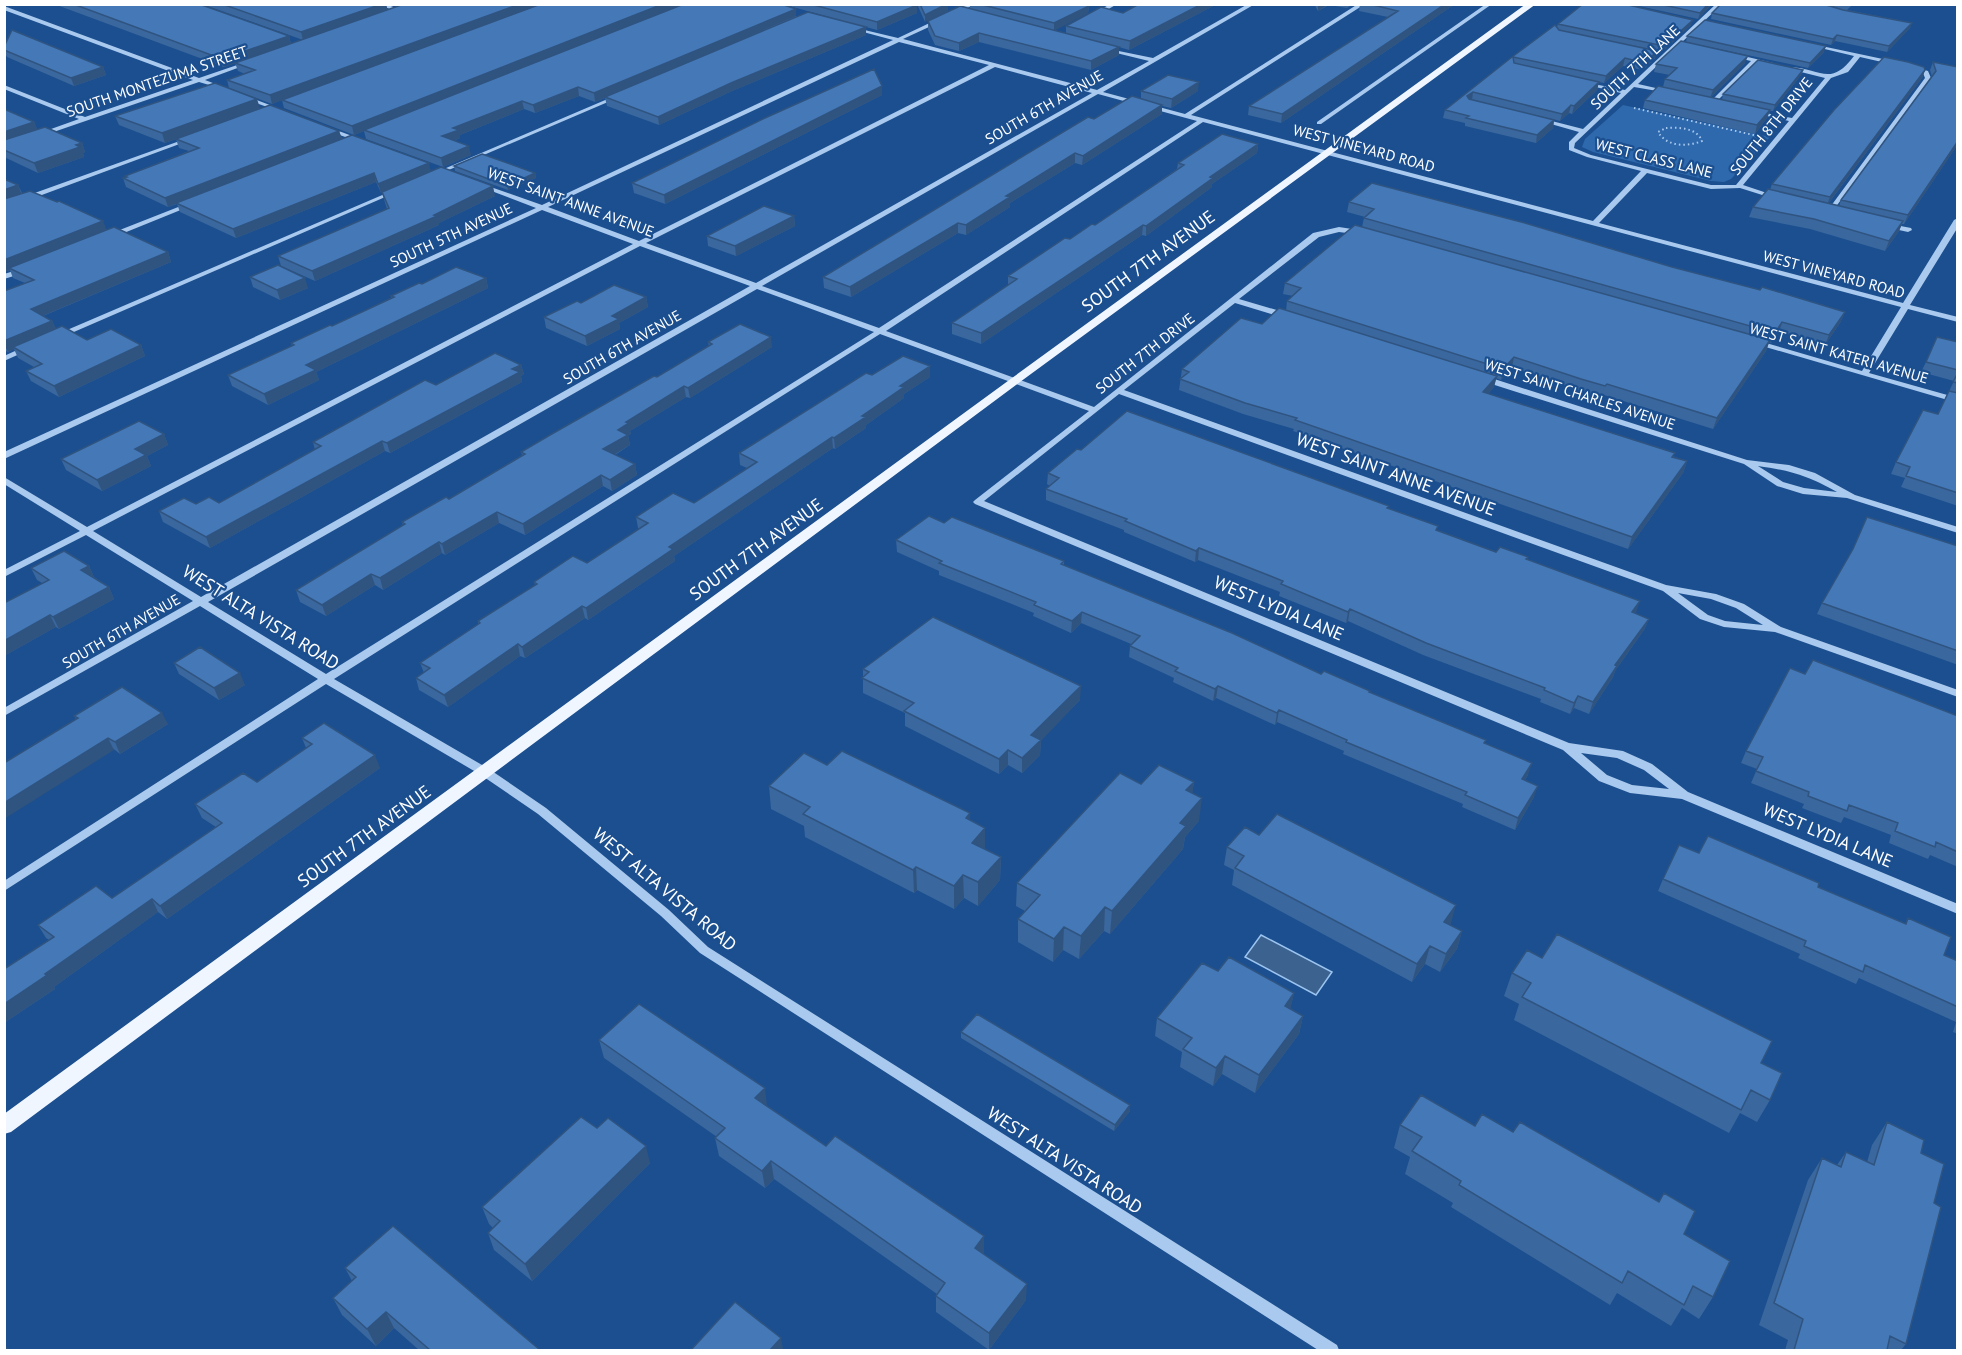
<svg xmlns="http://www.w3.org/2000/svg" width="1962" height="1355" font-family="'PT Sans',sans-serif">
<style>
.green{fill:#2e69ad}
.water{fill:#3c6290;stroke:#9cc4f0;stroke-width:1.5}
.lines{fill:none;stroke-linecap:round;stroke-linejoin:round}
.path{stroke:#a9c9ee;stroke-width:2;stroke-dasharray:1.5 3;stroke-linecap:butt}
.minor{fill:#a9c9ee;fill-rule:evenodd}
.major{fill:#f0f6ff;fill-rule:evenodd}
.wall{fill:#3a679d}
.shaded-wall{fill:#305480}
.building{fill:#4478b7;stroke:#305480;stroke-width:1.5}
.labels{text-anchor:middle;dominant-baseline:central;stroke-width:4.5;stroke-linejoin:round;paint-order:stroke}
.far-street-label{font-size:15px;fill:#fff;stroke:#1b4f8f}
.street-label{font-size:18px;fill:#fff;stroke:#1b4f8f}
</style>
<rect width="100%" height="100%" fill="#1b4f8f"/>
<path class="green" d="M 1623,105 L 1770,137 L 1731,179 L 1724,182 L 1711,181 L 1593,152 L 1582,147 L 1585,139 Z"/>
<path class="water" d="M 1261,935 L 1332,972 L 1316,995 L 1245,957 Z"/>
<g class="lines">
<path class="path" d="M 1634,108 L 1758,136
M 1666,128 C 1679,127 1697,128 1702,141 C 1687,147 1667,147 1658,132 Z"/>
<path class="minor" d="M 377,4 L 386,4 L 403,11 L 398,12 Z
M 968,4 L 975,4 L 956,14 L 951,13 Z
M 1110,4 L 1117,4 L 1097,16 L 1092,15 Z
M 1248,4 L 1255,4 L 1103,92 L 1185,114 L 1358,4 L 1365,4 L 1191,115 L 1593,221 L 1641,171 L 1587,157 L 1569,150 L 1569,142 L 1579,132 L 1537,120 L 1540,118 L 1583,129 L 1621,93 L 1583,84 L 1583,82 L 1625,90 L 1716,4 L 1722,4 L 1638,84 L 1669,91 L 1669,93 L 1634,87 L 1575,143 L 1574,148 L 1591,155 L 1711,185 L 1736,185 L 1789,121 L 1754,113 L 1754,111 L 1792,118 L 1825,78 L 1789,69 L 1789,67 C 1821,68 1830,88 1854,56 L 1812,46 L 1812,44 L 1897,62 L 1897,64 L 1895,65 L 1860,57 L 1848,72 L 1831,78 L 1743,185 L 1779,197 L 1779,199 L 1775,199 L 1740,188 L 1711,189 L 1647,173 L 1599,223 L 1903,303 L 1954,220 L 1958,218 L 1958,227 L 1910,305 L 1958,317 L 1958,322 L 1908,309 L 1869,373 L 1958,398 L 1958,403 L 1752,343 L 1753,341 L 1759,341 L 1862,371 L 1901,307 L 1203,122 L 886,331 L 1094,407 L 1313,233 L 1339,227 L 1365,231 L 1365,235 L 1362,235 L 1339,232 L 1319,237 L 1239,299 L 1290,314 L 1290,318 L 1284,318 L 1235,303 L 1124,390 L 1666,585 L 1716,594 L 1744,604 L 1781,627 L 1958,690 L 1958,697 L 1775,632 L 1724,627 L 1700,619 L 1663,591 L 1119,394 L 984,501 L 1569,743 L 1623,751 L 1652,764 L 1688,792 L 1958,904 L 1958,914 L 1682,799 L 1630,793 L 1599,781 L 1563,750 L 975,504 L 973,502 L 975,500 L 1089,411 L 880,334 L 334,679 L 489,769 L 546,808 L 669,910 L 708,947 L 1337,1345 L 1339,1350 L 1318,1350 L 700,953 L 661,916 L 538,814 L 481,775 L 326,684 L 4,891 L 4,881 L 318,679 L 200,606 L 4,716 L 4,708 L 193,601 L 86,535 L 4,577 L 4,570 L 80,531 L 4,484 L 4,477 L 87,527 L 633,244 L 542,210 L 4,459 L 4,452 L 536,208 L 481,187 L 481,185 L 485,185 L 542,205 L 893,40 L 852,29 L 852,27 L 898,38 L 938,19 L 942,19 L 942,21 L 903,39 L 1097,90 L 1149,61 L 1104,50 L 1104,48 L 1153,58 ZM 899,42 L 989,65 L 639,241 L 548,207 ZM 995,67 L 1092,93 L 756,283 L 646,243 ZM 1098,94 L 1197,121 L 879,328 L 762,286 ZM 640,246 L 750,286 L 201,597 L 93,531 ZM 757,289 L 874,332 L 326,674 L 208,602 ZM 1678,593 L 1711,599 L 1736,608 L 1763,625 L 1725,621 L 1708,615 ZM 1581,753 L 1617,758 L 1644,770 L 1669,789 L 1632,785 L 1607,775 Z
M 1486,4 L 1492,4 L 1321,124 L 1317,124 L 1317,122 Z
M 4,6 L 199,78 L 246,62 L 251,63 L 205,80 L 226,88 L 226,90 L 199,82 L 39,137 L 37,136 L 37,134 L 79,119 L 4,89 L 4,85 L 85,117 L 193,80 L 4,10 Z
M 1735,54 L 1773,63 L 1770,65 L 1756,62 L 1715,103 L 1711,103 L 1711,101 L 1751,61 L 1733,57 L 1732,56 Z
M 1911,66 L 1928,71 L 1931,78 L 1832,212 L 1828,212 L 1828,210 L 1925,78 L 1923,73 L 1911,68 Z
M 617,95 L 622,96 L 437,175 L 432,174 Z
M 245,97 L 249,97 L 283,110 L 278,111 L 245,99 Z
M 328,127 L 363,140 L 364,141 L 359,142 L 326,130 L 325,129 Z
M 188,138 L 193,139 L 4,209 L 4,204 Z
M 394,190 L 399,191 L 60,338 L 57,338 L 53,336 Z
M 191,202 L 193,203 L 193,205 L 114,237 L 107,235 Z
M 1885,223 L 1911,228 L 1912,230 L 1908,232 L 1885,227 Z
M 24,268 L 27,268 L 27,272 L 4,279 L 4,274 Z
M 26,346 L 32,346 L 33,348 L 4,361 L 4,356 Z
M 1479,376 L 1485,376 L 1747,460 L 1789,465 L 1815,473 L 1855,495 L 1958,527 L 1958,533 L 1847,498 L 1803,494 L 1777,486 L 1744,464 L 1479,380 ZM 1758,466 C 1792,471 1806,475 1837,492 L 1804,488 L 1783,482 Z"/>
<path class="major" d="M 1526,4 L 1536,4 L 1020,382 L 11,1132 L 4,1134 L 4,1114 L 1012,378 Z"/>
</g>
<path class="wall" d="M 54,4 L 199,4 L 289,36 L 291,44 L 303,40 L 202,4 L 386,4 L 387,10 L 399,6 L 389,4 L 781,4 L 796,9 L 796,16 L 858,25 L 782,4 L 914,4 L 917,5 L 917,13 L 877,30 L 866,27 L 866,35 L 732,91 L 659,125 L 607,106 L 605,98 L 595,102 L 579,96 L 535,113 L 524,109 L 460,135 L 460,138 L 454,141 L 471,155 L 443,167 L 366,139 L 364,131 L 354,135 L 284,108 L 282,100 L 272,104 L 229,88 L 227,80 L 245,74 L 238,71 L 235,63 L 250,58 L 224,67 Z
M 917,4 L 948,4 L 925,22 Z
M 970,4 L 1084,4 L 1089,6 L 1088,13 L 1054,30 L 1066,33 L 1066,26 L 1123,13 L 1139,4 L 1217,4 L 1129,50 L 1119,47 L 1119,55 L 1091,70 L 979,42 L 959,51 L 935,45 L 928,30 L 928,21 L 970,9 Z
M 1314,4 L 1353,4 L 1347,8 L 1329,5 L 1318,11 Z
M 1360,4 L 1455,4 L 1281,123 L 1248,115 L 1249,106 L 1388,17 L 1359,11 Z
M 1630,4 L 1712,4 L 1698,19 Z
M 1827,4 L 1853,4 L 1847,10 L 1912,23 L 1910,28 L 1887,52 L 1835,41 L 1831,45 L 1711,19 L 1712,13 L 1843,10 Z
M 1558,24 L 1691,25 L 1662,52 L 1581,35 L 1657,51 L 1655,58 L 1643,70 L 1623,66 L 1604,83 L 1588,80 L 1599,82 L 1597,90 L 1572,114 L 1569,113 L 1560,121 L 1523,112 L 1554,120 L 1553,128 L 1536,143 L 1465,126 L 1465,123 L 1443,118 L 1445,110 L 1512,57 L 1557,27 Z
M 1687,36 L 1824,52 L 1808,68 L 1686,42 Z
M 4,47 L 103,67 L 106,75 L 74,86 L 7,57 L 4,52 Z
M 1933,62 L 1958,144 L 1904,224 L 1902,224 L 1899,231 L 1885,251 L 1810,229 L 1749,217 L 1753,207 L 1770,190 L 1772,184 L 1925,70 L 1922,78 L 1828,204 L 1839,206 L 1841,200 L 1932,77 L 1930,70 Z
M 1745,63 L 1710,98 L 1722,100 L 1723,94 L 1803,70 L 1801,75 L 1773,111 L 1770,111 L 1767,118 L 1755,134 L 1643,108 L 1645,100 L 1663,87 L 1665,79 L 1670,75 L 1654,72 L 1656,64 Z
M 882,86 L 882,95 L 665,204 L 634,193 L 632,183 Z
M 1141,91 L 1198,91 L 1171,108 L 1162,106 L 1162,114 L 1082,165 L 1075,163 L 1010,203 L 1010,207 L 966,235 L 958,233 L 851,297 L 824,288 L 823,277 L 1094,119 L 1141,99 Z
M 260,108 L 165,143 L 119,125 L 115,116 Z
M 4,109 L 34,122 L 37,129 L 82,143 L 85,152 L 83,153 L 84,157 L 38,173 L 4,157 Z
M 339,131 L 342,139 L 495,196 L 439,223 L 439,225 L 315,281 L 281,266 L 278,256 L 387,209 L 382,193 L 381,193 L 376,182 L 236,238 L 180,212 L 177,204 L 168,207 L 126,187 L 123,178 L 125,177 L 125,176 L 189,151 L 179,148 L 176,139 Z
M 1258,144 L 1257,153 L 1212,184 L 1212,187 L 1146,236 L 1142,235 L 981,344 L 952,334 L 952,323 L 1008,285 L 1008,276 L 1095,225 L 1177,169 L 1178,163 Z
M 454,166 L 535,173 L 536,178 L 508,190 L 455,171 Z
M 18,185 L 22,193 L 106,230 L 168,252 L 171,262 L 43,316 L 52,321 L 56,329 L 87,340 L 141,345 L 145,356 L 59,397 L 31,381 L 26,371 L 34,367 L 18,358 L 14,349 L 8,352 L 4,350 L 4,291 L 25,283 L 13,278 L 10,270 L 4,272 Z
M 1349,202 L 1672,267 L 1845,312 L 1840,323 L 1825,345 L 1779,332 L 1771,343 L 1769,342 L 1766,351 L 1713,429 L 1604,395 L 1602,397 L 1578,390 L 1512,367 L 1501,380 L 1496,378 L 1494,387 L 1488,394 L 1687,461 L 1683,473 L 1628,549 L 1293,431 L 1294,429 L 1243,414 L 1179,390 L 1182,369 L 1286,311 L 1287,301 L 1293,296 L 1283,294 L 1285,283 L 1362,227 L 1364,218 L 1365,217 L 1347,212 Z
M 794,216 L 795,226 L 736,256 L 708,246 L 707,236 Z
M 250,277 L 308,288 L 280,300 L 253,287 Z
M 486,278 L 488,288 L 316,372 L 319,380 L 268,405 L 232,386 L 228,375 L 292,346 L 291,343 L 332,326 L 391,298 L 391,296 L 422,284 Z
M 646,297 L 648,307 L 619,323 L 620,329 L 587,346 L 546,328 L 544,317 Z
M 708,342 L 772,347 L 690,398 L 686,397 L 630,431 L 631,434 L 628,435 L 630,445 L 615,455 L 635,464 L 637,475 L 612,491 L 603,486 L 525,535 L 499,523 L 445,555 L 442,553 L 383,590 L 375,585 L 326,616 L 300,602 L 296,590 L 403,525 L 402,522 L 449,499 L 522,455 L 521,452 L 657,377 L 709,346 Z
M 1958,342 L 1958,506 L 1901,487 L 1905,478 L 1891,474 L 1896,462 L 1938,414 L 1954,381 L 1921,372 L 1926,362 Z
M 521,365 L 524,374 L 521,376 L 522,382 L 390,453 L 385,451 L 210,548 L 163,522 L 159,511 L 196,504 L 219,503 L 315,450 L 313,442 L 436,385 Z
M 930,366 L 930,377 L 904,394 L 904,398 L 866,425 L 866,428 L 835,449 L 833,448 L 674,556 L 675,561 L 588,620 L 585,618 L 525,658 L 520,656 L 448,707 L 419,690 L 416,678 L 424,673 L 420,663 L 478,624 L 478,621 L 535,585 L 534,582 L 587,563 L 639,529 L 638,528 L 636,517 L 694,503 L 747,468 L 740,465 L 739,453 L 872,375 Z
M 164,434 L 168,445 L 147,456 L 151,466 L 102,491 L 66,470 L 61,459 Z
M 1081,450 L 1389,509 L 1437,530 L 1496,552 L 1528,557 L 1527,560 L 1636,614 L 1649,619 L 1644,630 L 1615,671 L 1613,677 L 1589,714 L 1574,708 L 1570,714 L 1540,702 L 1541,699 L 1423,655 L 1348,621 L 1346,623 L 1279,596 L 1280,592 L 1198,560 L 1195,562 L 1124,532 L 1124,530 L 1046,500 L 1046,489 L 1050,486 L 1047,484 L 1048,473 Z
M 944,523 L 1064,561 L 1064,565 L 1321,674 L 1370,693 L 1485,743 L 1528,775 L 1525,780 L 1534,797 L 1515,830 L 1462,807 L 1463,804 L 1343,754 L 1344,751 L 1277,722 L 1275,725 L 1216,698 L 1213,701 L 1173,682 L 1174,678 L 1129,657 L 1130,646 L 1131,644 L 1081,623 L 1071,633 L 1033,616 L 1034,613 L 939,575 L 939,571 L 897,552 L 896,540 Z
M 1958,546 L 1958,665 L 1817,614 L 1822,603 Z
M 89,566 L 94,577 L 109,587 L 114,599 L 59,629 L 56,627 L 4,656 L 42,583 L 37,580 L 31,568 Z
M 174,663 L 245,685 L 219,700 L 179,674 Z
M 863,669 L 1080,700 L 1041,740 L 1040,755 L 1022,773 L 1008,765 L 999,774 L 905,726 L 905,713 L 863,693 Z
M 1805,674 L 1958,716 L 1958,867 L 1930,855 L 1928,859 L 1889,843 L 1891,835 L 1844,817 L 1841,823 L 1802,808 L 1804,804 L 1751,783 L 1757,769 L 1741,763 L 1746,751 Z
M 74,716 L 168,724 L 120,754 L 76,719 Z
M 302,738 L 380,768 L 167,919 L 158,912 L 54,987 L 55,989 L 4,1023 L 49,940 L 46,938 L 38,925 L 112,898 L 216,827 L 202,818 L 195,804 L 257,782 L 306,748 Z
M 827,765 L 970,820 L 985,849 L 1001,857 L 1000,880 L 978,906 L 964,898 L 954,909 L 917,890 L 914,893 L 805,837 L 804,826 L 771,809 L 769,786 Z
M 1194,782 L 1192,793 L 1199,821 L 1185,837 L 1183,849 L 1110,934 L 1104,931 L 1079,959 L 1063,950 L 1053,962 L 1018,942 L 1018,919 L 1025,911 L 1016,906 L 1017,883 L 1141,784 Z
M 1259,835 L 1451,923 L 1449,925 L 1462,931 L 1457,949 L 1440,972 L 1425,964 L 1412,982 L 1232,885 L 1234,870 L 1224,865 L 1227,847 Z
M 1699,853 L 1818,887 L 1905,924 L 1908,918 L 1944,955 L 1958,961 L 1958,1034 L 1953,1032 L 1956,1022 L 1859,978 L 1856,984 L 1798,958 L 1800,954 L 1658,891 L 1663,879 Z
M 1218,971 L 1294,993 L 1290,1009 L 1303,1016 L 1299,1034 L 1255,1093 L 1222,1074 L 1213,1086 L 1180,1067 L 1182,1052 L 1155,1036 L 1157,1018 Z
M 1512,973 L 1761,1063 L 1770,1100 L 1757,1122 L 1740,1113 L 1729,1133 L 1514,1020 L 1519,1004 L 1504,996 Z
M 961,1032 L 1130,1111 L 1114,1131 L 961,1038 Z
M 599,1040 L 767,1106 L 826,1146 L 984,1236 L 984,1254 L 1026,1300 L 989,1350 L 936,1312 L 936,1296 L 937,1294 L 774,1179 L 765,1188 L 719,1156 L 715,1138 L 717,1137 L 604,1058 Z
M 1887,1122 L 1921,1153 L 1934,1203 L 1906,1344 L 1901,1350 L 1785,1350 L 1788,1340 L 1759,1325 L 1808,1180 L 1822,1158 L 1837,1165 L 1846,1152 L 1867,1162 L 1872,1145 Z
M 1400,1125 L 1475,1126 L 1684,1234 L 1713,1297 L 1699,1319 L 1682,1308 L 1671,1326 L 1617,1293 L 1610,1305 L 1451,1207 L 1453,1203 L 1405,1174 L 1410,1157 L 1394,1148 Z
M 597,1128 L 650,1163 L 532,1281 L 494,1250 L 488,1233 L 493,1228 L 489,1224 L 482,1207 Z
M 345,1268 L 540,1350 L 419,1350 L 394,1328 L 376,1346 L 342,1315 L 333,1298 L 352,1281 Z"/>
<path class="shaded-wall" d="M 382,4 L 386,4 L 388,11 L 303,40 L 301,32 Z
M 520,4 L 542,4 L 272,104 L 270,95 Z
M 663,4 L 684,4 L 354,135 L 352,126 Z
M 948,4 L 948,11 L 925,22 L 925,15 Z
M 1202,4 L 1217,4 L 1129,50 L 1130,41 Z
M 1318,4 L 1329,4 L 1318,11 Z
M 1445,4 L 1455,4 L 1281,123 L 1282,114 Z
M 1708,4 L 1712,4 L 1698,19 L 1700,13 Z
M 917,5 L 917,13 L 877,30 L 877,22 Z
M 1089,6 L 1088,13 L 1054,31 L 1054,23 Z
M 796,9 L 796,16 L 595,102 L 594,93 Z
M 1693,20 L 1691,25 L 1662,52 L 1664,46 Z
M 1912,23 L 1910,28 L 1887,52 L 1889,46 Z
M 866,27 L 866,35 L 732,91 L 659,125 L 658,117 L 731,83 Z
M 979,33 L 979,42 L 959,51 L 959,43 Z
M 1837,35 L 1835,41 L 1831,45 L 1833,39 Z
M 289,36 L 291,44 L 224,67 L 222,59 Z
M 1826,46 L 1824,52 L 1808,68 L 1810,63 Z
M 1119,47 L 1119,55 L 1091,70 L 1091,61 Z
M 1657,51 L 1655,58 L 1643,70 L 1645,63 Z
M 1748,56 L 1745,63 L 1710,98 L 1713,90 Z
M 1625,58 L 1623,66 L 1604,83 L 1606,76 Z
M 103,67 L 106,75 L 74,86 L 71,78 Z
M 1803,70 L 1801,75 L 1773,111 L 1775,105 Z
M 1925,70 L 1922,78 L 1827,205 L 1830,197 Z
M 1199,82 L 1198,91 L 1171,108 L 1172,99 Z
M 1599,82 L 1597,90 L 1572,114 L 1574,106 Z
M 882,86 L 882,95 L 665,204 L 664,195 Z
M 578,87 L 579,96 L 535,113 L 533,105 Z
M 1473,92 L 1472,100 L 1466,104 L 1467,96 Z
M 257,99 L 260,108 L 165,143 L 162,133 Z
M 522,101 L 524,109 L 460,135 L 460,138 L 444,145 L 442,136 L 453,128 Z
M 1162,105 L 1162,114 L 1082,165 L 1083,156 Z
M 1571,105 L 1569,113 L 1560,121 L 1562,114 Z
M 1770,110 L 1767,118 L 1755,134 L 1757,125 Z
M 1554,120 L 1553,128 L 1536,143 L 1537,135 Z
M 34,122 L 38,131 L 4,142 L 4,132 Z
M 339,131 L 342,139 L 168,207 L 165,198 Z
M 1958,141 L 1958,144 L 1904,224 L 1908,215 Z
M 82,143 L 85,152 L 83,153 L 84,157 L 38,173 L 34,163 Z
M 1258,144 L 1257,153 L 1212,184 L 1212,187 L 1146,236 L 1146,226 L 1210,177 Z
M 469,146 L 471,155 L 443,167 L 441,158 Z
M 1075,153 L 1075,163 L 1010,203 L 1010,207 L 966,235 L 966,225 L 1006,196 Z
M 429,163 L 431,172 L 381,193 L 378,184 Z
M 374,173 L 376,182 L 236,238 L 233,229 Z
M 535,173 L 536,178 L 508,190 L 507,186 Z
M 18,185 L 22,195 L 4,202 L 4,190 Z
M 493,186 L 495,196 L 439,223 L 439,225 L 315,281 L 312,271 Z
M 794,216 L 795,226 L 736,256 L 735,246 Z
M 103,221 L 107,231 L 9,268 L 10,270 L 4,272 L 4,260 Z
M 1903,221 L 1899,231 L 1885,251 L 1889,241 Z
M 958,223 L 958,233 L 851,297 L 850,287 Z
M 1143,225 L 1142,235 L 981,344 L 981,333 Z
M 168,252 L 171,262 L 35,319 L 31,309 Z
M 305,278 L 308,288 L 280,300 L 277,290 Z
M 486,278 L 488,288 L 316,372 L 319,380 L 268,405 L 264,394 L 306,365 Z
M 646,297 L 648,307 L 619,323 L 620,329 L 587,346 L 585,336 L 612,316 Z
M 1845,312 L 1840,323 L 1825,345 L 1829,335 Z
M 52,321 L 57,331 L 13,347 L 14,349 L 8,352 L 4,344 L 4,341 Z
M 1782,322 L 1779,332 L 1771,343 L 1775,333 Z
M 771,337 L 772,347 L 690,398 L 688,388 Z
M 1770,340 L 1766,351 L 1713,429 L 1717,418 Z
M 141,345 L 145,356 L 59,397 L 54,386 Z
M 1514,357 L 1512,367 L 1501,380 L 1503,369 Z
M 521,365 L 524,374 L 521,376 L 522,382 L 390,453 L 387,443 Z
M 930,366 L 930,377 L 904,394 L 904,398 L 866,425 L 866,428 L 835,449 L 834,438 L 900,386 Z
M 1497,376 L 1494,387 L 1480,403 L 1483,392 Z
M 684,386 L 686,397 L 630,431 L 631,434 L 628,435 L 630,445 L 605,460 L 603,449 L 618,430 L 626,422 Z
M 164,434 L 168,445 L 147,456 L 151,466 L 102,491 L 97,480 L 135,449 Z
M 832,437 L 833,448 L 674,556 L 675,561 L 588,620 L 586,608 L 669,547 Z
M 382,441 L 385,451 L 210,548 L 206,537 Z
M 1687,461 L 1683,473 L 1628,549 L 1632,537 Z
M 635,464 L 637,475 L 612,491 L 610,480 Z
M 601,475 L 603,486 L 525,535 L 523,524 Z
M 497,512 L 499,523 L 445,555 L 442,544 Z
M 439,542 L 442,553 L 383,590 L 380,578 Z
M 1199,548 L 1198,560 L 1195,562 L 1196,551 Z
M 89,566 L 94,577 L 81,570 Z
M 371,574 L 375,585 L 326,616 L 322,605 Z
M 109,587 L 114,599 L 59,629 L 53,617 Z
M 1640,601 L 1636,613 L 1628,624 L 1632,612 Z
M 582,606 L 585,618 L 525,658 L 522,647 Z
M 1350,609 L 1348,621 L 1346,623 L 1348,612 Z
M 1082,612 L 1081,623 L 1071,633 L 1072,621 Z
M 50,615 L 56,627 L 4,656 L 4,641 Z
M 1649,619 L 1644,630 L 1615,671 L 1613,677 L 1589,714 L 1593,702 L 1615,665 Z
M 518,644 L 520,656 L 448,707 L 444,695 Z
M 240,673 L 245,685 L 219,700 L 214,688 Z
M 1081,686 L 1080,700 L 1041,741 L 1040,755 L 1022,773 L 1022,758 L 1031,735 Z
M 1218,686 L 1216,698 L 1213,701 L 1215,689 Z
M 1578,696 L 1574,708 L 1570,714 L 1574,703 Z
M 1279,710 L 1277,722 L 1275,725 L 1277,713 Z
M 162,713 L 168,724 L 120,754 L 115,742 Z
M 108,738 L 114,750 L 4,819 L 4,803 Z
M 1008,750 L 1008,765 L 999,774 L 999,759 Z
M 375,755 L 380,768 L 167,919 L 160,906 Z
M 1532,763 L 1528,775 L 1518,791 L 1522,779 Z
M 1194,782 L 1191,805 L 1186,790 Z
M 1538,786 L 1534,797 L 1515,830 L 1518,818 Z
M 1202,798 L 1199,821 L 1185,837 L 1183,849 L 1110,934 L 1112,911 L 1180,823 Z
M 970,813 L 970,836 L 966,818 Z
M 985,828 L 985,851 L 972,843 Z
M 1001,857 L 1000,880 L 978,906 L 978,882 Z
M 916,867 L 917,890 L 914,893 L 913,870 Z
M 963,875 L 964,898 L 954,909 L 954,886 Z
M 152,899 L 158,912 L 54,987 L 55,989 L 4,1023 L 4,1004 L 45,974 Z
M 1456,905 L 1451,923 L 1439,940 L 1444,922 Z
M 1105,907 L 1104,931 L 1079,959 L 1081,936 Z
M 1064,927 L 1063,950 L 1053,962 L 1054,939 Z
M 1462,931 L 1457,949 L 1440,972 L 1446,954 Z
M 1430,946 L 1425,964 L 1412,982 L 1417,964 Z
M 1294,993 L 1290,1011 L 1285,1006 Z
M 1303,1016 L 1299,1034 L 1255,1093 L 1259,1075 Z
M 1225,1056 L 1222,1074 L 1213,1086 L 1216,1068 Z
M 765,1088 L 767,1106 L 755,1098 Z
M 1130,1105 L 1130,1111 L 1114,1131 L 1115,1125 Z
M 646,1146 L 650,1163 L 532,1281 L 525,1264 Z
M 771,1161 L 774,1179 L 765,1188 L 762,1171 Z
M 984,1236 L 984,1253 L 975,1265 L 975,1248 Z
M 1027,1284 L 1026,1300 L 989,1350 L 989,1333 Z
M 386,1312 L 394,1328 L 376,1346 L 367,1329 Z
M 781,1338 L 783,1350 L 770,1350 Z
M 4,1344 L 10,1350 L 4,1350 Z"/>
<path class="building" d="M 73,4 L 199,4 L 289,36 L 222,59 Z
M 222,4 L 382,4 L 301,32 Z
M 404,4 L 520,4 L 270,95 L 227,80 L 255,70 L 235,63 Z
M 541,4 L 663,4 L 352,126 L 282,100 Z
M 684,4 L 781,4 L 796,9 L 594,93 L 578,87 L 533,105 L 522,101 L 453,128 L 459,130 L 442,136 L 469,146 L 441,158 L 364,130 Z
M 810,4 L 914,4 L 917,5 L 877,22 Z
M 920,4 L 947,4 L 925,15 Z
M 979,4 L 1084,4 L 1089,6 L 1054,23 Z
M 1139,4 L 1202,4 L 1130,41 L 1066,26 L 1101,7 L 1123,13 Z
M 1369,4 L 1445,4 L 1282,114 L 1249,106 L 1398,11 Z
M 1583,4 L 1624,4 L 1693,20 L 1664,46 L 1558,24 Z
M 1659,4 L 1708,4 L 1700,13 Z
M 1721,4 L 1823,4 L 1843,10 L 1912,23 L 1889,46 L 1837,35 L 1833,39 L 1712,13 Z
M 960,6 L 1119,47 L 1091,61 L 979,33 L 959,43 L 935,36 L 928,21 Z
M 808,12 L 866,27 L 731,83 L 658,117 L 605,97 Z
M 1705,20 L 1826,46 L 1810,63 L 1687,36 Z
M 1555,25 L 1559,30 L 1657,51 L 1645,63 L 1625,58 L 1606,76 L 1513,57 L 1514,63 L 1599,82 L 1574,106 L 1571,105 L 1562,114 L 1473,92 L 1467,96 L 1469,99 L 1554,120 L 1537,135 L 1466,118 L 1469,116 L 1445,110 L 1512,57 Z
M 12,30 L 103,67 L 71,78 L 4,50 L 4,47 Z
M 1681,41 L 1748,56 L 1713,90 L 1665,79 L 1677,68 L 1656,64 Z
M 1884,57 L 1908,62 L 1924,67 L 1925,70 L 1830,197 L 1772,184 L 1834,110 Z
M 1758,60 L 1803,70 L 1775,105 L 1723,94 Z
M 1933,62 L 1958,67 L 1958,141 L 1908,215 L 1841,200 L 1936,71 Z
M 874,69 L 882,86 L 664,195 L 632,183 L 765,118 Z
M 1168,75 L 1199,82 L 1172,99 L 1141,91 Z
M 215,83 L 257,99 L 162,133 L 115,116 Z
M 1658,86 L 1770,110 L 1757,125 L 1645,100 Z
M 1132,96 L 1162,105 L 1083,156 L 1075,153 L 1006,196 L 1010,197 L 966,225 L 958,223 L 850,287 L 823,277 L 1088,117 L 1094,119 Z
M 270,105 L 339,131 L 165,198 L 123,178 L 127,177 L 125,176 L 199,148 L 176,139 Z
M 4,109 L 34,122 L 4,132 Z
M 45,127 L 82,143 L 76,145 L 80,147 L 34,163 L 4,150 L 4,140 Z
M 1222,134 L 1258,144 L 1210,177 L 1213,178 L 1146,226 L 1143,225 L 981,333 L 952,323 L 1017,279 L 1008,276 L 1065,238 L 1070,239 L 1092,224 L 1095,225 L 1184,165 L 1178,163 Z
M 352,135 L 429,163 L 378,184 L 374,173 L 233,229 L 176,203 Z
M 482,154 L 535,173 L 507,186 L 454,166 Z
M 441,167 L 493,186 L 434,215 L 437,216 L 312,271 L 278,256 L 389,208 L 382,192 Z
M 4,179 L 18,185 L 4,190 Z
M 1372,183 L 1525,223 L 1672,267 L 1760,290 L 1762,287 L 1845,312 L 1829,335 L 1782,322 L 1775,333 L 1364,218 L 1374,209 L 1349,202 Z
M 1768,189 L 1903,221 L 1889,241 L 1814,219 L 1753,207 Z
M 30,191 L 57,202 L 59,201 L 103,221 L 4,260 L 4,199 Z
M 764,206 L 794,216 L 735,246 L 707,236 Z
M 1355,225 L 1770,340 L 1717,418 L 1607,384 L 1605,386 L 1581,379 L 1514,357 L 1503,369 L 1287,301 L 1301,288 L 1285,283 Z
M 114,227 L 168,252 L 31,309 L 52,321 L 4,341 L 4,291 L 34,280 L 9,268 Z
M 278,265 L 305,278 L 277,290 L 250,277 Z
M 456,267 L 486,278 L 306,365 L 316,370 L 264,394 L 228,375 L 294,345 L 291,343 L 330,325 L 332,326 L 394,297 L 391,296 L 419,283 L 422,284 Z
M 614,285 L 646,297 L 612,316 L 619,319 L 585,336 L 544,317 L 577,301 L 581,303 Z
M 1279,308 L 1497,376 L 1483,392 L 1675,453 L 1672,457 L 1687,461 L 1632,537 L 1295,420 L 1297,418 L 1245,403 L 1180,379 L 1189,372 L 1182,369 L 1241,318 L 1262,324 Z
M 740,324 L 771,337 L 688,388 L 684,386 L 626,422 L 629,423 L 618,430 L 628,435 L 603,449 L 635,464 L 610,480 L 601,475 L 523,524 L 497,512 L 442,544 L 439,542 L 380,578 L 371,574 L 322,605 L 296,590 L 405,524 L 402,522 L 446,497 L 449,499 L 525,454 L 521,452 L 550,435 L 654,376 L 657,377 L 712,344 L 708,342 Z
M 62,326 L 87,340 L 111,329 L 141,345 L 54,386 L 26,371 L 42,364 L 13,347 Z
M 1937,337 L 1958,342 L 1958,370 L 1926,362 Z
M 495,353 L 521,365 L 512,369 L 520,372 L 387,443 L 382,441 L 206,537 L 159,511 L 184,498 L 196,504 L 209,497 L 219,503 L 321,446 L 313,442 L 425,380 L 436,385 Z
M 903,356 L 930,366 L 900,386 L 904,387 L 862,416 L 866,417 L 834,438 L 832,437 L 669,547 L 673,549 L 586,608 L 582,606 L 522,647 L 518,644 L 444,695 L 416,678 L 430,668 L 420,663 L 480,623 L 478,621 L 537,584 L 534,582 L 573,556 L 587,563 L 648,523 L 636,517 L 673,493 L 694,503 L 757,462 L 739,453 L 866,373 L 872,375 Z
M 1958,373 L 1958,383 L 1953,382 Z
M 1949,391 L 1958,393 L 1958,493 L 1906,476 L 1910,467 L 1896,462 L 1923,410 L 1938,414 Z
M 1127,411 L 1389,506 L 1387,508 L 1438,526 L 1436,530 L 1496,552 L 1500,547 L 1528,557 L 1526,559 L 1640,601 L 1632,612 L 1649,619 L 1615,665 L 1617,666 L 1593,702 L 1578,696 L 1574,703 L 1544,690 L 1545,688 L 1426,643 L 1350,609 L 1348,612 L 1281,584 L 1283,581 L 1199,548 L 1196,551 L 1125,521 L 1127,519 L 1046,489 L 1059,478 L 1048,473 L 1077,449 L 1081,450 Z
M 139,421 L 164,434 L 135,449 L 146,455 L 97,480 L 61,459 Z
M 929,516 L 944,523 L 952,517 L 1064,561 L 1061,564 L 1232,633 L 1321,674 L 1324,671 L 1370,691 L 1369,692 L 1486,740 L 1484,743 L 1532,763 L 1522,779 L 1538,786 L 1518,818 L 1465,795 L 1467,792 L 1346,742 L 1347,740 L 1279,710 L 1277,713 L 1218,686 L 1215,689 L 1175,671 L 1178,668 L 1130,646 L 1140,636 L 1082,612 L 1072,621 L 1034,605 L 1036,602 L 939,563 L 942,561 L 896,540 Z
M 1867,517 L 1958,546 L 1958,651 L 1822,603 L 1853,549 Z
M 64,551 L 89,566 L 81,570 L 109,587 L 53,617 L 50,615 L 4,641 L 4,603 L 49,580 L 31,568 Z
M 933,617 L 1081,686 L 1031,735 L 1041,740 L 1022,758 L 1008,750 L 999,759 L 904,711 L 914,703 L 862,678 L 869,672 L 863,669 Z
M 200,647 L 240,673 L 214,688 L 174,663 Z
M 1813,660 L 1958,716 L 1958,852 L 1936,842 L 1935,847 L 1895,831 L 1898,823 L 1849,805 L 1847,811 L 1808,796 L 1809,792 L 1756,771 L 1763,757 L 1746,751 L 1790,668 L 1805,674 Z
M 122,687 L 162,713 L 115,742 L 108,738 L 4,803 L 4,763 L 78,718 L 74,716 Z
M 324,723 L 375,755 L 160,906 L 152,899 L 45,974 L 47,975 L 4,1004 L 4,969 L 54,937 L 38,925 L 96,886 L 112,898 L 222,823 L 195,804 L 243,773 L 257,782 L 312,744 L 302,738 Z
M 842,751 L 970,813 L 966,818 L 985,828 L 972,843 L 1001,857 L 978,882 L 963,875 L 954,886 L 916,867 L 913,870 L 803,814 L 810,807 L 769,786 L 804,753 L 827,765 Z
M 1159,765 L 1194,782 L 1186,790 L 1202,798 L 1180,823 L 1186,826 L 1112,911 L 1105,907 L 1081,936 L 1064,927 L 1054,939 L 1018,919 L 1040,895 L 1017,883 L 1120,773 L 1141,784 Z
M 1277,814 L 1456,905 L 1444,922 L 1462,931 L 1446,954 L 1430,946 L 1417,964 L 1235,868 L 1244,856 L 1227,847 L 1245,827 L 1259,835 Z
M 1708,836 L 1819,883 L 1818,887 L 1906,924 L 1908,918 L 1951,937 L 1944,955 L 1958,961 L 1958,1007 L 1865,965 L 1863,972 L 1804,946 L 1806,941 L 1663,879 L 1679,845 L 1699,853 Z
M 1557,934 L 1772,1041 L 1761,1063 L 1782,1073 L 1770,1100 L 1751,1090 L 1741,1110 L 1522,997 L 1531,983 L 1512,973 L 1527,950 L 1542,958 Z
M 1229,957 L 1294,993 L 1285,1006 L 1303,1016 L 1259,1075 L 1225,1056 L 1216,1068 L 1183,1049 L 1192,1038 L 1157,1018 L 1202,963 L 1218,971 Z
M 639,1004 L 765,1088 L 755,1098 L 826,1146 L 835,1136 L 984,1236 L 975,1248 L 1027,1284 L 989,1333 L 936,1296 L 945,1283 L 771,1161 L 762,1171 L 715,1138 L 725,1128 L 599,1040 Z
M 977,1014 L 1130,1105 L 1115,1125 L 961,1032 Z
M 1421,1095 L 1475,1126 L 1482,1114 L 1513,1132 L 1520,1122 L 1659,1202 L 1664,1193 L 1695,1211 L 1684,1234 L 1730,1261 L 1713,1297 L 1693,1286 L 1684,1305 L 1628,1271 L 1622,1283 L 1459,1185 L 1461,1181 L 1412,1151 L 1422,1137 L 1400,1125 Z
M 581,1117 L 597,1128 L 608,1118 L 646,1146 L 525,1264 L 488,1233 L 500,1221 L 482,1207 Z
M 1887,1122 L 1924,1140 L 1921,1153 L 1944,1164 L 1934,1203 L 1941,1207 L 1906,1344 L 1890,1336 L 1887,1350 L 1794,1350 L 1803,1319 L 1774,1303 L 1822,1158 L 1841,1167 L 1846,1152 L 1874,1165 Z
M 393,1226 L 540,1350 L 430,1350 L 386,1312 L 367,1329 L 333,1298 L 356,1277 L 345,1268 Z
M 735,1302 L 781,1338 L 770,1350 L 691,1350 Z"/>
<g class="labels">
<g class="far-street-label">
<text transform="translate(1635 67) rotate(-43)">SOUTH 7TH LANE</text>
<text transform="translate(157 81) rotate(-19)">SOUTH MONTEZUMA STREET</text>
<text transform="translate(1044 107) rotate(-30)">SOUTH 6TH AVENUE</text>
<text transform="translate(1771 126) rotate(-51)">SOUTH 8TH DRIVE</text>
<text transform="translate(1364 148) rotate(15)">WEST VINEYARD ROAD</text>
<text transform="translate(1654 158) rotate(14)">WEST CLASS LANE</text>
<text transform="translate(571 202) rotate(20)">WEST SAINT ANNE AVENUE</text>
<text transform="translate(451 235) rotate(-25)">SOUTH 5TH AVENUE</text>
<text transform="translate(1834 274) rotate(15)">WEST VINEYARD ROAD</text>
<text transform="translate(622 347) rotate(-30)">SOUTH 6TH AVENUE</text>
<text transform="translate(1145 353) rotate(-38)">SOUTH 7TH DRIVE</text>
<text transform="translate(1839 353) rotate(16)">WEST SAINT KATERI AVENUE</text>
<text transform="translate(1580 394) rotate(18)">WEST SAINT CHARLES AVENUE</text>
<text transform="translate(121 631) rotate(-30)">SOUTH 6TH AVENUE</text>
</g>
<g class="street-label">
<text transform="translate(1148 261) rotate(-36)">SOUTH 7TH AVENUE</text>
<text transform="translate(1396 474) rotate(20)">WEST SAINT ANNE AVENUE</text>
<text transform="translate(756 549) rotate(-36)">SOUTH 7TH AVENUE</text>
<text transform="translate(1279 608) rotate(23)">WEST LYDIA LANE</text>
<text transform="translate(261 617) rotate(32)">WEST ALTA VISTA ROAD</text>
<text transform="translate(1828 835) rotate(23)">WEST LYDIA LANE</text>
<text transform="translate(364 836) rotate(-36)">SOUTH 7TH AVENUE</text>
<text transform="translate(665 889) rotate(40)">WEST ALTA VISTA ROAD</text>
<text transform="translate(1065 1160) rotate(33)">WEST ALTA VISTA ROAD</text>
</g>
</g>
<rect width="1962" height="1355" fill="none" stroke="#ffffff" stroke-width="12"/>
</svg>
